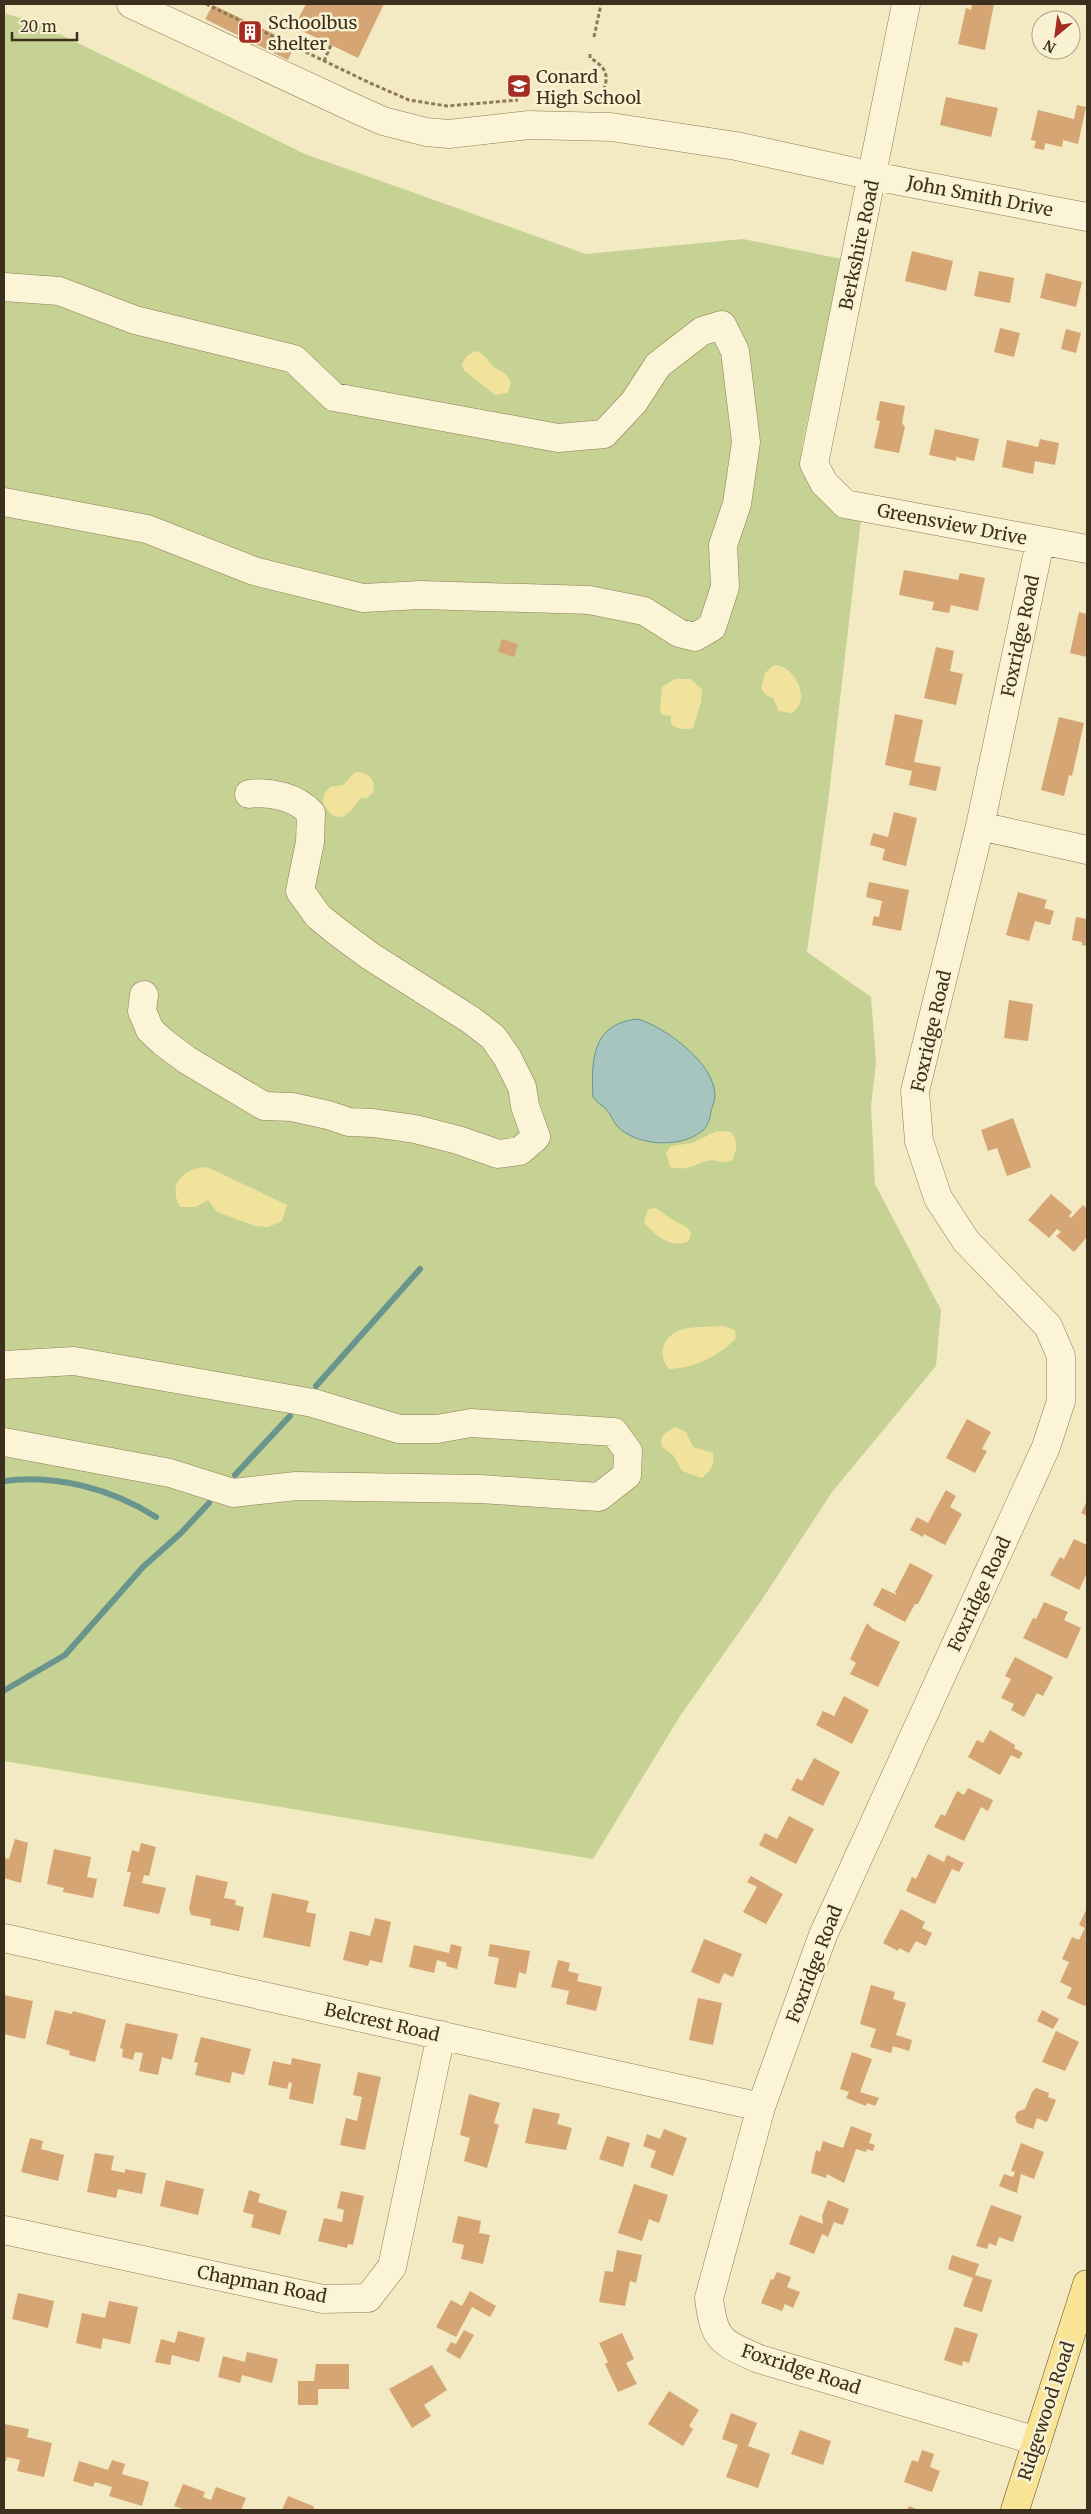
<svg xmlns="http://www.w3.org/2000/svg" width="1091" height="2514" font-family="Merriweather,serif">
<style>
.green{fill:#c5d294}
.sand{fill:#f1e39c}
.water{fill:#a5c5be;stroke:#6a948e}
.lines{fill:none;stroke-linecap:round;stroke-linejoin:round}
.stream{stroke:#6a948e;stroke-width:6}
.building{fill:#d5a574}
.minor-casing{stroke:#8f7a57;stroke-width:29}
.major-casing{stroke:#5c472b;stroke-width:29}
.path{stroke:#8f7a57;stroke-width:3;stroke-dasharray:4 2.5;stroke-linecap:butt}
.minor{stroke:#fcf4d6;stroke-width:28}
.major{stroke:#f9e496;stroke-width:28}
.labels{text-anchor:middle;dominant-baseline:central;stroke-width:5;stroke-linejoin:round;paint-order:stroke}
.poi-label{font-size:18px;fill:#3d2f1d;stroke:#f9f2d2;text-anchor:start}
.street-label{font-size:18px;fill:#3d2f1d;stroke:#f9f2d2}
</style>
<rect width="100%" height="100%" fill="#f3e9c2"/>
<path class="green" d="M 4,13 L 37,23 L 305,154 L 586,254 L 743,239 L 842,259 L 802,446 L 802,464 L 861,519 L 828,802 L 807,952 L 871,997 L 876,1063 L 871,1106 L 875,1184 L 941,1310 L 936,1366 L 832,1492 L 761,1601 L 680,1716 L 593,1859 L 4,1761 Z"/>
<path class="sand" d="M 478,351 C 485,356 488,360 493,366 C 500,372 507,372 511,382 L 508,393 L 495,395 L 464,370 L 462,365 C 465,356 469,353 478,351 Z
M 774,665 C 793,664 814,700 791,713 L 779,711 L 773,698 L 766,695 L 761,689 L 765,673 Z
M 675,679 L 690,679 L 702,689 L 701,702 L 693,728 C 686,730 677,729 671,724 L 671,716 L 662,715 L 660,710 L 662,687 Z
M 355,772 C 367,771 377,780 373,792 L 367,798 L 361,798 C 349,814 338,829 323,803 L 324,794 L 330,787 L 343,785 Z
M 717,1131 L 731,1132 C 738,1142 737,1148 733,1159 C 724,1166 716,1158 706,1161 C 691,1166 688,1171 670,1167 L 666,1153 L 671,1146 L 692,1143 Z
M 207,1167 L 287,1205 L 282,1221 L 268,1227 L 255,1226 L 217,1212 L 208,1200 L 196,1207 L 180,1207 C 167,1184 184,1168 207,1167 Z
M 656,1208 L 671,1219 L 688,1228 L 691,1233 L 689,1241 C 672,1250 654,1235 644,1222 L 648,1209 Z
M 724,1326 L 735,1330 L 736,1338 C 721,1355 692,1369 669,1369 C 657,1355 662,1336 681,1330 C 691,1326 712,1327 724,1326 Z
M 675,1427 L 686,1432 L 693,1447 L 713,1453 C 715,1465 711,1471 702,1478 L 682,1471 L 673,1455 L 662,1447 L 661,1440 L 664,1434 Z"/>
<path class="water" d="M 638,1019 C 666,1028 715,1063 715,1096 C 715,1101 712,1107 711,1111 C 710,1118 708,1127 702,1131 C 680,1149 636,1146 617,1126 C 613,1121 611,1115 607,1110 C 602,1105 597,1103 593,1097 C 591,1060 592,1023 638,1019 Z"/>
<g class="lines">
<path class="stream" d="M 316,1386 L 420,1269
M 235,1475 L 290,1416
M 4,1481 C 56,1474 112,1489 156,1517
M 5,1690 L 65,1655 L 143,1567 L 181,1533 L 209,1503"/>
</g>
<path class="building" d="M 306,4 L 384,4 L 358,58 L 294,27 Z
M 972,4 L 994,4 L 985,50 L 958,44 L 966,8 L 971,10 Z
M 213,5 L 295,44 L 288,60 L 205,19 Z
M 946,97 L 998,108 L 991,137 L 940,125 Z
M 1077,105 L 1086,107 L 1078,144 L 1063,140 L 1062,147 L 1045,143 L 1044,150 L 1034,148 L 1036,141 L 1031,140 L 1038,110 L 1074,119 Z
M 912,251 L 953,261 L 946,291 L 905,281 Z
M 979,271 L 1014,278 L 1010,303 L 974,296 Z
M 1046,273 L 1082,282 L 1076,307 L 1040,298 Z
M 1000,328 L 1020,333 L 1014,357 L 994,352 Z
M 1066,329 L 1081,333 L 1076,353 L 1061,349 Z
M 880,401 L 905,406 L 902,423 L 905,427 L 899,453 L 874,448 L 880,421 L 876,420 Z
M 935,429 L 979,439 L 974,461 L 956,457 L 956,461 L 929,455 Z
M 1040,439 L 1059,443 L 1055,465 L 1035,461 L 1033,474 L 1002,467 L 1007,440 L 1038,447 Z
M 904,570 L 958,580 L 960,573 L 985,578 L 978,611 L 951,605 L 949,613 L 932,610 L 934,602 L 899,595 Z
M 1079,612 L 1087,614 L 1087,657 L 1070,653 Z
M 502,639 L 518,644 L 514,657 L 498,652 Z
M 936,647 L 954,651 L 950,671 L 963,674 L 956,705 L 924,698 Z
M 895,714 L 923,720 L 914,762 L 941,767 L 936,791 L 909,785 L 912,771 L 885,765 Z
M 1059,717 L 1084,723 L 1072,776 L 1069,775 L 1064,796 L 1041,790 Z
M 894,812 L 917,818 L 906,866 L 882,860 L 885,849 L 870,845 L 873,833 L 888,837 Z
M 869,882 L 909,890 L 901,931 L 872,925 L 874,916 L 879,917 L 882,901 L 866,897 Z
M 1018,892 L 1047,900 L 1044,908 L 1054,911 L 1050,925 L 1035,921 L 1029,941 L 1006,935 Z
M 1076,917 L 1087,919 L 1087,946 L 1082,945 L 1082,942 L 1072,940 Z
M 1009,1000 L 1033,1004 L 1028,1041 L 1004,1038 Z
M 1013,1118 L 1031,1167 L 1007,1176 L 997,1148 L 988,1151 L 981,1130 Z
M 1051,1194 L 1072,1212 L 1069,1216 L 1071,1218 L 1083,1205 L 1087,1209 L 1087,1237 L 1074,1252 L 1056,1236 L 1061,1232 L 1057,1229 L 1049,1238 L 1028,1220 Z
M 967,1419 L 991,1432 L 982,1449 L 987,1451 L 975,1473 L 946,1458 Z
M 946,1490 L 956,1496 L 950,1507 L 962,1514 L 945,1545 L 924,1534 L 923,1537 L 910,1530 L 917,1517 L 928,1523 Z
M 1087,1501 L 1087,1516 L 1081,1513 Z
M 1074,1539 L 1087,1545 L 1087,1573 L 1079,1590 L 1050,1575 L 1060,1557 L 1064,1559 Z
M 910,1563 L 933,1575 L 918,1604 L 915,1604 L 905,1622 L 873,1605 L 882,1588 L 897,1595 L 895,1592 Z
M 1044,1602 L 1068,1612 L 1064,1620 L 1081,1628 L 1067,1659 L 1023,1638 L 1033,1618 L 1036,1619 Z
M 867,1623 L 873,1629 L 900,1642 L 878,1687 L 850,1674 L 856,1663 L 850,1659 Z
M 1015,1657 L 1053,1677 L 1043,1696 L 1037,1693 L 1024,1717 L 1011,1710 L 1014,1704 L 1001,1698 L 1011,1679 L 1005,1676 Z
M 844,1696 L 869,1710 L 852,1744 L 816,1725 L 823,1711 L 834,1716 Z
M 990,1730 L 1015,1745 L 1014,1748 L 1023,1753 L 1019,1759 L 1011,1755 L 1000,1775 L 968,1757 L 977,1740 L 983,1743 Z
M 814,1758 L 840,1772 L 823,1806 L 791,1790 L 797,1778 L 802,1781 Z
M 968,1788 L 993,1800 L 988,1811 L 981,1807 L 964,1841 L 934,1827 L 941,1814 L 945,1816 L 957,1791 L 964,1795 Z
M 789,1816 L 814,1829 L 796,1864 L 759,1845 L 765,1833 L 777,1839 Z
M 15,1839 L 28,1843 L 21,1883 L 4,1878 L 4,1858 L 9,1859 Z
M 141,1843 L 156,1847 L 149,1876 L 144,1875 L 142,1883 L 166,1888 L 159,1914 L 123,1906 L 131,1872 L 127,1872 L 132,1850 L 139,1852 Z
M 54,1849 L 91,1857 L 87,1877 L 97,1879 L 93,1898 L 63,1892 L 64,1888 L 47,1884 Z
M 928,1854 L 944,1862 L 947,1855 L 964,1863 L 959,1872 L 952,1869 L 935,1904 L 906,1891 L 912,1877 L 916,1879 Z
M 196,1875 L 228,1882 L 224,1898 L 236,1900 L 235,1905 L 244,1907 L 239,1931 L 210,1925 L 211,1919 L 191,1915 L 189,1909 Z
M 751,1876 L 783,1894 L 766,1924 L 743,1912 L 757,1887 L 747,1882 Z
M 272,1893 L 309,1901 L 306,1912 L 316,1914 L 310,1947 L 263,1937 Z
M 1087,1908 L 1087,2002 L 1085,2006 L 1067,1998 L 1072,1988 L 1060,1982 L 1069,1962 L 1062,1959 L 1072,1937 L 1079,1940 L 1085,1928 L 1079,1925 Z
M 901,1909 L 925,1922 L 922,1928 L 932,1933 L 926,1946 L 916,1941 L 909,1953 L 899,1948 L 898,1951 L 883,1943 Z
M 375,1918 L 391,1922 L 382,1963 L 370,1960 L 368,1966 L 343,1960 L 350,1931 L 370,1936 Z
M 704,1939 L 742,1954 L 733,1977 L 724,1973 L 719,1984 L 691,1972 Z
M 451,1944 L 462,1947 L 457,1969 L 446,1966 L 447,1963 L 437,1960 L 434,1973 L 409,1967 L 414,1945 L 449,1953 Z
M 490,1944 L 530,1951 L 526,1974 L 519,1972 L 516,1988 L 494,1984 L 499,1958 L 488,1956 Z
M 558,1960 L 570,1963 L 568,1971 L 579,1974 L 577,1981 L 602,1987 L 596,2011 L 566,2004 L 569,1991 L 551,1987 Z
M 871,1985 L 895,1992 L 893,1999 L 906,2003 L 896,2035 L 912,2040 L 909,2051 L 893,2046 L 891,2053 L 870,2047 L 876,2029 L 860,2024 Z
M 4,1995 L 33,2001 L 25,2039 L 4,2034 Z
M 698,1998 L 722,2003 L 713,2045 L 689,2040 Z
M 55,2010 L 72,2014 L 73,2011 L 106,2020 L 95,2062 L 69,2055 L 70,2051 L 46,2044 Z
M 1042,2010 L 1059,2019 L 1053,2029 L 1037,2021 Z
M 126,2023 L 178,2034 L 172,2060 L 162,2057 L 158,2075 L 139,2071 L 143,2053 L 135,2052 L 133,2060 L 122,2057 L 123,2049 L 120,2048 Z
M 1056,2031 L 1079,2042 L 1065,2071 L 1042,2062 Z
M 201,2037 L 251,2049 L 244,2075 L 232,2072 L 230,2083 L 195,2075 L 198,2063 L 194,2062 Z
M 852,2052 L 872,2059 L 860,2092 L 879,2098 L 875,2106 L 867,2103 L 866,2106 L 846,2098 L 849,2092 L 840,2089 Z
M 292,2058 L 321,2064 L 313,2104 L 289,2099 L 292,2083 L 289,2082 L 287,2089 L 268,2085 L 273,2061 L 291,2065 Z
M 358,2072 L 381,2077 L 365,2150 L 340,2145 L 346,2118 L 357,2121 L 362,2097 L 353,2095 Z
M 1036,2088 L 1049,2093 L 1048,2097 L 1056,2100 L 1047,2122 L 1037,2118 L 1033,2129 L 1017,2123 L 1015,2117 L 1017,2112 L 1025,2109 L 1032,2092 Z
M 469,2094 L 500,2103 L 494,2123 L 499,2125 L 487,2168 L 464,2161 L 470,2138 L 460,2135 Z
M 533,2108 L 560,2114 L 557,2124 L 572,2128 L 566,2150 L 525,2143 Z
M 851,2126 L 872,2134 L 869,2143 L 875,2145 L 873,2151 L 867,2149 L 866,2152 L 856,2149 L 844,2183 L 827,2174 L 826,2178 L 811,2173 L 816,2150 L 820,2152 L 823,2141 L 843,2148 Z
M 664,2129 L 687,2138 L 673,2176 L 650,2167 L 656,2151 L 643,2146 L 647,2134 L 660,2139 Z
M 607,2136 L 630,2143 L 623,2167 L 599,2159 Z
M 30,2138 L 43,2141 L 41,2149 L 64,2155 L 58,2181 L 21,2172 Z
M 1021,2143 L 1044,2152 L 1034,2179 L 1021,2174 L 1017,2193 L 999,2186 L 1004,2174 L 1013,2177 L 1015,2172 L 1011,2171 Z
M 95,2153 L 114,2156 L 111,2170 L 125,2173 L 125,2169 L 146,2173 L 142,2194 L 118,2189 L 116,2198 L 87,2192 Z
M 166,2180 L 204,2189 L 198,2215 L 160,2206 Z
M 634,2184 L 668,2195 L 659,2223 L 649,2219 L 642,2241 L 618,2233 Z
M 249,2190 L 260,2194 L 258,2202 L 287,2211 L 280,2235 L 251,2227 L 254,2215 L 243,2212 Z
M 341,2191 L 364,2196 L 353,2245 L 348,2244 L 347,2248 L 318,2241 L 324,2218 L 342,2222 L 344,2210 L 337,2208 Z
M 828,2200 L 849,2209 L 843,2225 L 834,2222 L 828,2237 L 822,2234 L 814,2254 L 789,2244 L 800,2215 L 823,2224 L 822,2216 Z
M 991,2205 L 1022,2216 L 1013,2242 L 999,2237 L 996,2246 L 989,2243 L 987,2249 L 976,2246 Z
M 458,2216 L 481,2221 L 479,2233 L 490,2235 L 483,2264 L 461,2259 L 464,2245 L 452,2242 Z
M 617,2250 L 642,2255 L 636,2283 L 630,2281 L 625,2306 L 599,2302 L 605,2271 L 613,2272 Z
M 952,2255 L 979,2264 L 975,2275 L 992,2280 L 982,2312 L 963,2306 L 973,2278 L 948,2269 Z
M 777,2272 L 791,2277 L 787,2287 L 800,2292 L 793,2308 L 785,2304 L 782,2311 L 761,2303 L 771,2279 L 773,2280 Z
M 470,2291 L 496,2306 L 490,2317 L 472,2307 L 456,2337 L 436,2327 L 451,2300 L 462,2306 Z
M 18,2293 L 54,2301 L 48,2328 L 12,2319 Z
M 109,2301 L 138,2307 L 130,2344 L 103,2338 L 101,2349 L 76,2343 L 82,2313 L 105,2318 Z
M 955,2327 L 978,2334 L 969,2363 L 963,2361 L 962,2366 L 944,2360 Z
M 464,2330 L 474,2335 L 460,2359 L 446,2351 L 451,2342 L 456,2344 Z
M 178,2331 L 205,2338 L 199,2362 L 172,2355 L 170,2365 L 155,2362 L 161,2339 L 175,2343 Z
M 622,2333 L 634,2359 L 626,2363 L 637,2384 L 618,2392 L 605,2364 L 608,2362 L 599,2343 Z
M 247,2352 L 278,2359 L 272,2383 L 242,2375 L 240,2383 L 218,2377 L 223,2356 L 245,2362 Z
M 316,2364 L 349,2364 L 349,2389 L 318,2389 L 318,2405 L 298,2405 L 298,2381 L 314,2381 Z
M 432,2365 L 447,2390 L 424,2405 L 431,2416 L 412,2428 L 389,2389 Z
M 669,2391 L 699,2410 L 689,2426 L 693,2429 L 683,2446 L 648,2424 Z
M 731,2413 L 757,2423 L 748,2446 L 770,2454 L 758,2488 L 726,2477 L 738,2445 L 722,2439 Z
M 4,2424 L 29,2429 L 27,2437 L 52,2443 L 44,2477 L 17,2471 L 20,2460 L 7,2457 L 6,2461 L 4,2460 Z
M 800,2430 L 831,2441 L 823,2465 L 791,2454 Z
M 922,2450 L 934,2454 L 930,2467 L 940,2471 L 932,2492 L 904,2482 L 912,2460 L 918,2462 Z
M 112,2460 L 125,2464 L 122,2474 L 149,2482 L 142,2506 L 109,2496 L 112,2487 L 95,2482 L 93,2487 L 73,2481 L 79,2461 L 108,2470 Z
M 183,2484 L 205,2492 L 203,2497 L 211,2500 L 216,2487 L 246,2498 L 241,2510 L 186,2510 L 174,2506 Z
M 288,2496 L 313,2506 L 315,2510 L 282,2510 Z
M 909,2506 L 919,2510 L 907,2510 Z"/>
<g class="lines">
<defs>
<path id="minor" d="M 131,4 L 356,109 L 383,121 L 426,132 L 449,134 L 529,125 L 611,127 L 736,146 L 873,176 L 1087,217
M 906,4 L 814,464 L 824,483 L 845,504 L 1087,549
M 4,287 L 59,291 L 135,320 L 294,359 L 334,397 L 558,438 L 604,434 L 634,402 L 658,365 L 702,331 L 722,325 L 735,351 L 746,442 L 737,504 L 723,545 L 725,587 L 712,627 L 695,637 L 679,633 L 644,611 L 589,600 L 421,595 L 363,598 L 254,571 L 147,529 L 4,502
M 980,826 L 1087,850
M 144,995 L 142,1011 L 150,1030 L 163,1042 L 187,1060 L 264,1106 L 292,1107 L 328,1115 L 349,1122 L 373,1123 L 415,1129 L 458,1140 L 498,1154 L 520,1151 L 536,1137 L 525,1106 L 522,1087 L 507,1057 L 493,1037 L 471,1020 L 370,956 L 335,930 L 318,916 L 300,891 L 310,842 L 311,813 C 296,797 270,791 249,794
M 4,1365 L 74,1361 L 313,1403 L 399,1429 L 437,1429 L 471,1423 L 614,1432 L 628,1451 L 627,1475 L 599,1497 L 480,1489 L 296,1486 L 233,1493 L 170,1473 L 4,1442
M 4,1938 L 761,2107
M 4,2230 L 323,2299 L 368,2298 L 392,2267 L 441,2035
M 1037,2441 L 759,2359 C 721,2342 714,2341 709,2298 L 761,2107 L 823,1935 L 1046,1447 L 1061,1401 L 1061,1356 L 1048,1326 L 966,1241 L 938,1198 L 919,1141 L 915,1091 L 980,826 L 1040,542"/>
<path id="major" d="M 1015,2510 L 1087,2284"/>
</defs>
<use href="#minor" class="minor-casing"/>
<use href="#major" class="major-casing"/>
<path class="path" d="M 206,4 L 370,83 L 409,100 L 447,106 L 518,100
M 594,37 L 601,4
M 590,54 L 590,58 C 613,71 607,81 599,103
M 324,61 L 331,45"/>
<use href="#minor" class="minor"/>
<use href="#major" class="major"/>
</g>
<defs>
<symbol id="building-square" viewBox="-11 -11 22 22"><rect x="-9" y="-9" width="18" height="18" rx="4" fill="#a42c20" stroke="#f9f2d2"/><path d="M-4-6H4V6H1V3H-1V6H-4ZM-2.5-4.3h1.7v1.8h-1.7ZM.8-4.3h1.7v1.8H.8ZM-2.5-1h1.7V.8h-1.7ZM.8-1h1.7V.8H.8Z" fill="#fff"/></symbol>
<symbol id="school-square" viewBox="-11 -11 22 22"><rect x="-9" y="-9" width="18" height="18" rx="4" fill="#a42c20" stroke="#f9f2d2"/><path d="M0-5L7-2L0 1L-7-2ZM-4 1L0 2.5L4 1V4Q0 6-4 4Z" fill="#fff"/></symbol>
</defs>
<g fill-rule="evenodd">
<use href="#building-square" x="236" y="18" width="28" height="28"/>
<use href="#school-square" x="505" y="72" width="28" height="28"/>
</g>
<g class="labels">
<g class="poi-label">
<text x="268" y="22">Schoolbus<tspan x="268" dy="21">shelter</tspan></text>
<text x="536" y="76">Conard<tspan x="536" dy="21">High School</tspan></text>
</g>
<g class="street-label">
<text transform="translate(980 196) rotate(11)">John Smith Drive</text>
<text transform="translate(859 245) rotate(-78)">Berkshire Road</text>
<text transform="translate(952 524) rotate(11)">Greensview Drive</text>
<text transform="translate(1020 636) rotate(-78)">Foxridge Road</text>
<text transform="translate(931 1031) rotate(-77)">Foxridge Road</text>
<text transform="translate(979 1594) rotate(-65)">Foxridge Road</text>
<text transform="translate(814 1964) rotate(-69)">Foxridge Road</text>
<text transform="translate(382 2022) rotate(13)">Belcrest Road</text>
<text transform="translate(262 2284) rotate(11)">Chapman Road</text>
<text transform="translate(801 2369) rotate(18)">Foxridge Road</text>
<text transform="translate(1046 2411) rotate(-72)">Ridgewood Road</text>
</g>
</g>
<rect width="1091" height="2514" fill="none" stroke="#3d2f1d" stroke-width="10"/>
<g transform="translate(1056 35) rotate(209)"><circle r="24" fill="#f9f2d2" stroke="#aea48a"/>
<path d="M0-4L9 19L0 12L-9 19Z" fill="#a42c20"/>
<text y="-8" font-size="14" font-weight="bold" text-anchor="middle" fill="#3d2f1d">N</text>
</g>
<path d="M12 32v8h65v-8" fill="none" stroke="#3d2f1d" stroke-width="2.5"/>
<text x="20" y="32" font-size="15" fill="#3d2f1d" stroke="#f9f2d2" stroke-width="4" paint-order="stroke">20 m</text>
</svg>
